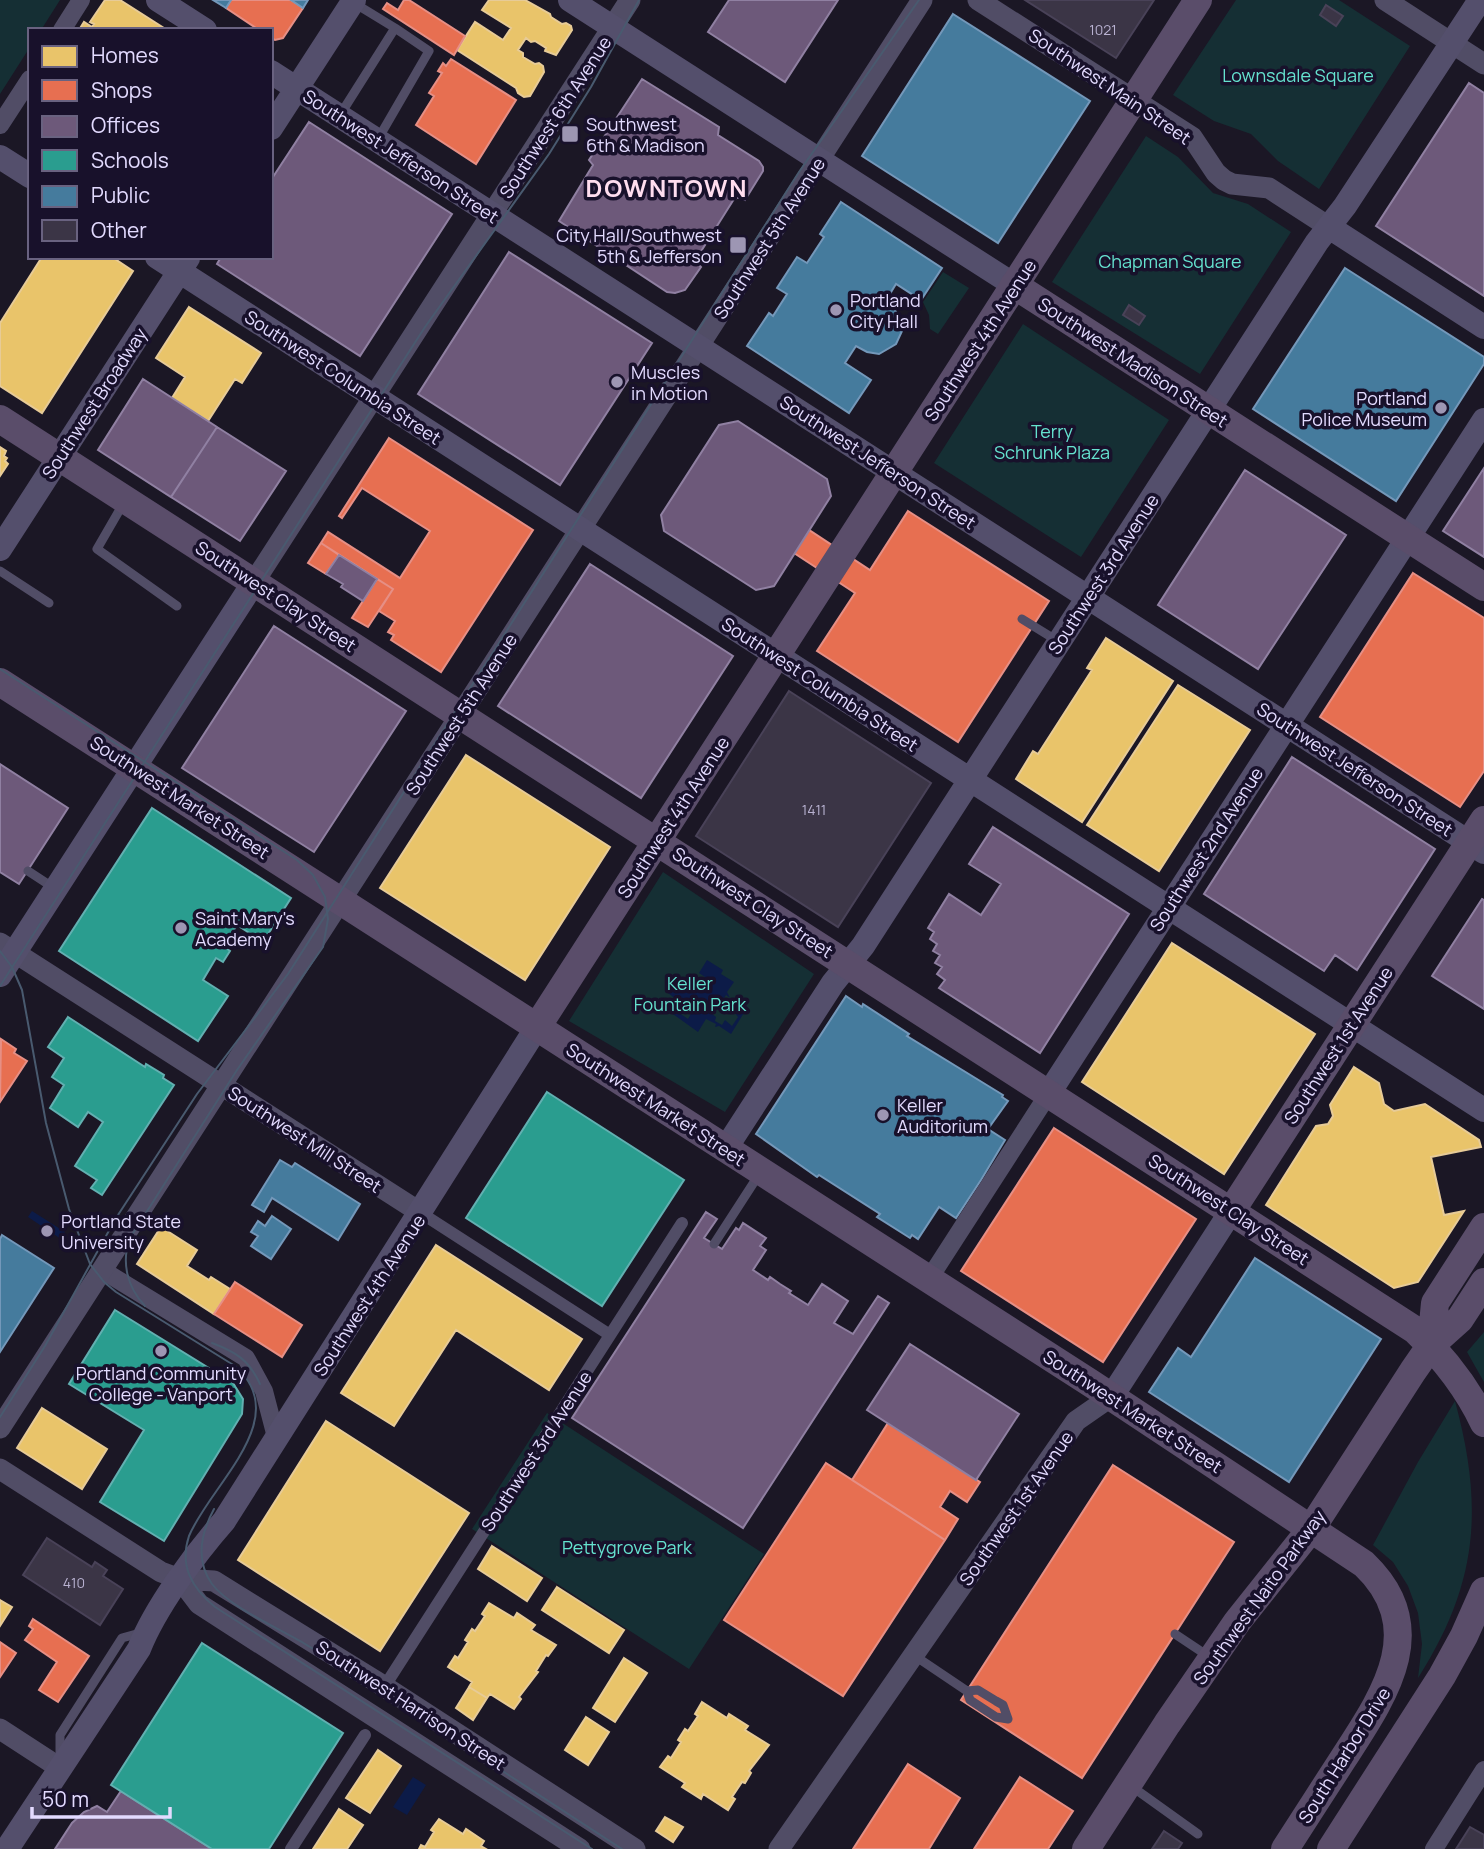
<svg xmlns="http://www.w3.org/2000/svg" width="1484" height="1849" font-family="Manrope,sans-serif">
<style>
.green{fill:#152f34}
.water{fill:#0c1b48;fill-rule:evenodd}
.homes{fill:#e9c46a;stroke:#e7cb97;stroke-width:2}
.shops{fill:#e76f51;stroke:#e68f85;stroke-width:2}
.offices{fill:#6d597a;stroke:#9080a2;stroke-width:2}
.schools{fill:#2a9d8f;stroke:#62b0b1;stroke-width:2}
.public{fill:#457b9d;stroke:#7498ba;stroke-width:2}
.building{fill:#3b3546;stroke:#494258;stroke-width:2}
.lines{fill:none;stroke-linecap:round;stroke-linejoin:round}
.service{stroke:#514d66;stroke-width:9}
.pedestrian{stroke:#514d66;stroke-width:12}
.minor{stroke:#514d66;stroke-width:18}
.tertiary{stroke:#514d66;stroke-width:21}
.secondary{stroke:#544f6c;stroke-width:24}
.primary{stroke:#5a4d6a;stroke-width:28}
.tram{stroke:#495a6f;stroke-width:2}
.poi-dot{fill:#9d96b3;stroke:#18112b;stroke-width:2.5}
.labels{text-anchor:middle;dominant-baseline:central;stroke-width:7;stroke-linejoin:round;paint-order:stroke}
.number-label{font-size:14px;fill:#b9b2d1}
.park-label{font-size:18px;fill:#65e2cf;stroke:#18112b}
.street-label{font-size:18px;fill:#e3dbff;stroke:#18112b}
.poi-label{font-size:18px;fill:#e3dbff;stroke:#18112b;text-anchor:start}
.district-label{font-size:24px;font-weight:bold;letter-spacing:2px;fill:#ffddef;stroke:#18112b}
</style>
<rect width="100%" height="100%" fill="#1b1725"/>
<path class="green" d="M 0,0 L 60,0 L 41,30 L 30,30 L 30,47 L 0,94 Z
M 1236,0 L 1339,0 L 1410,46 L 1319,189 L 1278,161 L 1251,134 L 1214,121 L 1173,95 Z
M 1146,136 L 1178,157 L 1213,193 L 1248,204 L 1291,232 L 1200,374 L 1052,282 Z
M 943,272 L 969,288 L 938,334 L 930,329 L 929,315 L 923,302 Z
M 1023,324 L 1169,420 L 1081,557 L 934,463 Z
M 663,872 L 814,974 L 725,1112 L 569,1021 Z
M 1484,1332 L 1484,1382 L 1467,1352 Z
M 1455,1401 C 1484,1508 1478,1584 1418,1678 L 1422,1644 L 1418,1613 L 1408,1586 L 1393,1562 L 1373,1545 L 1418,1462 Z
M 547,1413 L 764,1554 L 689,1669 L 472,1529 Z"/>
<path class="water" d="M 707,960 L 723,970 L 721,974 L 734,982 L 727,992 L 730,998 L 726,995 L 724,998 L 745,1011 L 731,1034 L 719,1026 L 715,1027 L 716,1024 L 706,1019 L 698,1032 L 666,1009 L 669,1006 L 688,1019 L 692,1012 L 668,993 L 671,987 L 677,991 L 686,979 L 699,987 L 705,977 L 699,973 ZM 725,1001 L 737,1009 L 734,1012 L 738,1017 L 732,1026 L 725,1020 L 722,1025 L 715,1021 L 716,1017 L 711,1013 L 716,1004 L 720,1007 Z
M 32,1211 L 65,1232 L 61,1239 L 28,1217 Z
M 413,1777 L 426,1785 L 407,1815 L 393,1807 Z"/>
<path class="homes" d="M 105,0 L 120,0 L 167,30 L 79,30 L 84,22 L 92,27 L 94,24 L 90,22 Z
M 489,0 L 525,0 L 550,14 L 551,17 L 562,24 L 566,23 L 571,26 L 572,30 L 556,55 L 545,51 L 546,48 L 535,41 L 531,42 L 526,38 L 518,50 L 523,53 L 523,57 L 535,64 L 539,63 L 543,66 L 544,72 L 530,96 L 524,97 L 518,93 L 516,88 L 457,50 L 475,22 L 503,40 L 511,28 L 482,10 Z
M 42,257 L 112,257 L 133,271 L 42,413 L 0,386 L 0,323 Z
M 189,307 L 261,353 L 242,383 L 235,379 L 208,421 L 172,398 L 185,377 L 156,358 Z
M 0,447 L 6,451 L 4,456 L 7,458 L 5,461 L 8,464 L 0,476 Z
M 1106,638 L 1173,681 L 1082,822 L 1016,779 L 1033,751 L 1038,754 L 1092,670 L 1087,668 Z
M 1178,685 L 1250,730 L 1159,871 L 1087,825 Z
M 466,755 L 610,847 L 525,980 L 380,888 Z
M 1172,943 L 1315,1034 L 1224,1174 L 1082,1082 Z
M 1354,1067 L 1379,1083 L 1384,1104 L 1394,1111 L 1425,1104 L 1479,1140 L 1481,1147 L 1431,1157 L 1444,1215 L 1464,1211 L 1418,1282 L 1394,1288 L 1266,1205 L 1316,1126 L 1328,1124 L 1333,1116 L 1330,1105 Z
M 161,1227 L 197,1250 L 187,1266 L 209,1280 L 211,1277 L 230,1289 L 214,1314 L 137,1264 Z
M 436,1245 L 582,1339 L 549,1390 L 456,1330 L 394,1426 L 341,1393 Z
M 42,1408 L 107,1449 L 82,1489 L 17,1448 Z
M 326,1421 L 469,1513 L 380,1651 L 238,1560 Z
M 492,1546 L 542,1578 L 527,1601 L 478,1569 Z
M 557,1587 L 624,1630 L 609,1653 L 542,1610 Z
M 0,1600 L 12,1607 L 0,1626 Z
M 489,1603 L 514,1618 L 517,1613 L 535,1625 L 531,1630 L 556,1645 L 548,1656 L 546,1655 L 536,1671 L 538,1672 L 519,1697 L 521,1699 L 514,1709 L 490,1694 L 487,1698 L 469,1687 L 472,1682 L 448,1667 L 455,1656 L 458,1658 L 468,1642 L 465,1640 L 472,1629 L 475,1631 L 485,1616 L 482,1614 Z
M 624,1658 L 647,1673 L 615,1722 L 593,1708 Z
M 469,1687 L 487,1698 L 473,1720 L 456,1708 Z
M 702,1702 L 727,1718 L 729,1714 L 748,1726 L 745,1730 L 769,1745 L 749,1771 L 751,1773 L 745,1783 L 742,1782 L 732,1797 L 735,1799 L 728,1810 L 703,1794 L 701,1799 L 682,1787 L 685,1783 L 660,1767 L 668,1756 L 671,1758 L 681,1742 L 678,1740 L 685,1729 L 688,1731 L 698,1716 L 695,1714 Z
M 586,1717 L 609,1732 L 588,1765 L 565,1750 Z
M 378,1750 L 401,1766 L 370,1813 L 346,1798 Z
M 339,1809 L 363,1825 L 347,1849 L 313,1849 Z
M 665,1817 L 683,1827 L 673,1842 L 656,1831 Z
M 439,1819 L 463,1834 L 466,1829 L 484,1841 L 481,1846 L 486,1849 L 419,1849 L 421,1845 L 425,1847 L 434,1832 L 431,1830 Z"/>
<path class="shops" d="M 231,0 L 291,0 L 303,8 L 283,38 L 275,40 L 271,38 L 271,30 L 259,30 L 226,8 Z
M 404,0 L 409,0 L 465,36 L 454,55 L 383,9 L 387,3 L 398,10 Z
M 451,59 L 516,100 L 476,164 L 416,125 L 434,96 L 429,93 L 442,73 L 438,71 L 443,63 L 446,66 Z
M 389,438 L 533,530 L 441,672 L 391,640 L 394,635 L 388,632 L 395,621 L 379,611 L 393,589 L 321,543 L 328,532 L 400,578 L 430,531 L 362,488 L 342,518 L 339,516 Z
M 908,511 L 1049,601 L 958,742 L 817,651 L 855,593 L 794,553 L 809,530 L 870,570 Z
M 321,543 L 339,555 L 326,574 L 308,563 Z
M 1413,573 L 1484,618 L 1484,771 L 1460,807 L 1320,717 Z
M 377,579 L 393,589 L 368,627 L 352,618 Z
M 1,1039 L 16,1049 L 14,1053 L 27,1061 L 0,1102 Z
M 1054,1128 L 1196,1219 L 1103,1362 L 961,1271 Z
M 235,1282 L 302,1325 L 282,1357 L 214,1314 Z
M 888,1423 L 980,1482 L 967,1502 L 950,1491 L 940,1507 L 958,1519 L 945,1540 L 852,1480 Z
M 826,1463 L 945,1540 L 843,1696 L 724,1620 Z
M 1113,1465 L 1234,1542 L 1082,1778 L 961,1700 Z
M 33,1619 L 89,1656 L 58,1702 L 39,1690 L 57,1662 L 25,1640 L 33,1629 L 29,1626 Z
M 0,1642 L 16,1653 L 0,1677 Z
M 908,1764 L 960,1798 L 929,1849 L 853,1849 Z
M 1020,1777 L 1073,1811 L 1048,1849 L 974,1849 Z"/>
<path class="offices" d="M 729,0 L 838,0 L 785,82 L 708,32 Z
M 642,79 L 719,127 L 718,135 L 759,161 L 763,167 L 763,171 L 745,200 L 740,197 L 734,199 L 700,253 L 696,261 L 701,267 L 685,290 L 675,293 L 667,292 L 559,221 L 593,165 L 589,160 Z
M 1469,83 L 1484,93 L 1484,296 L 1376,226 Z
M 309,122 L 452,214 L 360,356 L 217,264 L 221,257 L 271,257 L 271,180 Z
M 509,252 L 652,343 L 560,485 L 418,394 Z
M 143,379 L 217,427 L 171,497 L 98,450 Z
M 738,421 L 827,479 L 831,496 L 774,586 L 756,590 L 664,531 L 661,515 L 719,425 Z
M 217,427 L 286,471 L 240,541 L 171,497 Z
M 1484,468 L 1484,557 L 1443,531 Z
M 1245,470 L 1346,535 L 1258,669 L 1158,605 Z
M 339,555 L 377,579 L 363,601 L 341,587 L 343,584 L 326,574 Z
M 590,564 L 733,656 L 641,798 L 498,706 Z
M 274,626 L 406,711 L 314,852 L 182,768 Z
M 1292,757 L 1435,849 L 1357,970 L 1335,955 L 1324,971 L 1204,894 Z
M 0,764 L 68,808 L 19,884 L 0,872 Z
M 993,827 L 1129,914 L 1040,1053 L 939,988 L 945,980 L 937,974 L 942,967 L 935,963 L 940,955 L 933,951 L 937,944 L 930,939 L 934,932 L 928,928 L 949,894 L 981,915 L 1001,884 L 969,864 Z
M 1482,899 L 1484,900 L 1484,1009 L 1432,976 Z
M 706,1212 L 717,1219 L 704,1238 L 722,1249 L 736,1228 L 739,1230 L 743,1223 L 766,1238 L 760,1246 L 766,1250 L 753,1270 L 768,1280 L 770,1277 L 780,1284 L 791,1291 L 789,1293 L 808,1305 L 822,1284 L 848,1301 L 834,1323 L 853,1334 L 878,1296 L 889,1303 L 743,1528 L 572,1418 Z
M 910,1344 L 1019,1414 L 976,1480 L 867,1410 Z
M 121,1791 L 136,1801 L 212,1849 L 55,1849 L 72,1823 L 84,1812 L 97,1806 L 107,1812 Z"/>
<path class="schools" d="M 152,808 L 291,898 L 263,942 L 237,925 L 224,946 L 230,951 L 223,962 L 216,958 L 203,980 L 228,996 L 198,1041 L 59,951 Z
M 68,1017 L 145,1067 L 146,1064 L 164,1075 L 163,1078 L 174,1085 L 102,1195 L 91,1188 L 97,1180 L 75,1166 L 103,1122 L 88,1112 L 78,1127 L 50,1108 L 64,1085 L 52,1077 L 64,1058 L 48,1047 Z
M 547,1092 L 684,1180 L 602,1306 L 466,1218 Z
M 115,1310 L 233,1383 L 243,1399 L 242,1414 L 164,1541 L 100,1502 L 144,1430 L 69,1384 Z
M 202,1643 L 343,1733 L 269,1849 L 212,1849 L 111,1785 Z"/>
<path class="public" d="M 213,0 L 231,0 L 226,8 Z
M 291,0 L 308,0 L 303,8 Z
M 953,14 L 1090,101 L 998,243 L 862,156 Z
M 841,202 L 942,268 L 921,300 L 896,284 L 885,302 L 893,307 L 901,320 L 903,329 L 896,344 L 879,354 L 867,352 L 856,346 L 845,363 L 871,380 L 849,413 L 747,346 L 769,313 L 773,316 L 787,294 L 777,288 L 797,257 L 807,263 L 824,237 L 820,234 Z
M 1345,268 L 1484,357 L 1484,364 L 1396,501 L 1253,409 Z
M 846,996 L 862,1007 L 863,1004 L 909,1034 L 907,1036 L 1003,1095 L 1002,1097 L 1008,1101 L 988,1129 L 1005,1140 L 981,1180 L 956,1218 L 939,1207 L 918,1239 L 912,1235 L 910,1238 L 877,1217 L 880,1214 L 819,1175 L 817,1177 L 756,1134 Z
M 280,1160 L 292,1167 L 295,1163 L 360,1204 L 338,1240 L 272,1198 L 264,1212 L 252,1205 Z
M 272,1216 L 291,1229 L 271,1259 L 251,1246 L 258,1236 L 251,1232 L 258,1221 L 265,1226 Z
M 2,1235 L 54,1268 L 0,1352 L 0,1239 Z
M 1255,1258 L 1381,1339 L 1289,1482 L 1149,1392 L 1178,1348 L 1191,1357 Z"/>
<path class="building" d="M 1025,0 L 1154,0 L 1116,58 Z
M 1326,5 L 1343,16 L 1336,26 L 1320,15 Z
M 1129,305 L 1145,316 L 1139,325 L 1123,315 Z
M 789,691 L 931,783 L 838,927 L 696,836 Z
M 47,1538 L 92,1567 L 95,1562 L 107,1570 L 103,1576 L 123,1589 L 100,1625 L 23,1575 Z
M 1470,1827 L 1484,1835 L 1484,1849 L 1456,1849 Z
M 1164,1831 L 1182,1843 L 1178,1849 L 1152,1849 Z"/>
<g class="lines">
<path class="service" d="M 354,3 L 395,28
M 340,115 L 395,28 L 429,51 L 378,139
M 123,504 L 97,549 L 177,606
M 0,571 L 49,603
M 1022,619 L 1056,640
M 28,871 L 54,888
M 714,1244 L 758,1176
M 1175,1634 L 1208,1656
M 915,1656 L 967,1691 L 978,1690 L 996,1701 L 1003,1705 L 1008,1719 L 996,1717 L 970,1700 L 967,1691
M 60,1759 L 60,1735 L 122,1638 L 140,1633
M 1131,1786 L 1198,1834"/>
<path class="pedestrian" d="M 421,1213 L 610,1335
M 390,1678 L 682,1223
M 291,1849 L 365,1735"/>
<path class="minor" d="M 62,30 L 81,0
M 0,125 L 30,79
M 102,1270 L 246,1358 L 264,1391 L 276,1437
M 929,1279 L 1049,1093
M 1434,1849 L 1484,1770"/>
<path class="tertiary" d="M 978,0 L 1192,137 L 1216,173 L 1224,180 L 1232,184 L 1269,188 L 1329,227
M 1385,0 L 1484,64
M 254,582 L 630,0
M 0,943 L 421,1213
M 0,1428 L 922,0
M 0,1469 L 161,1572 L 180,1579 L 214,1581 L 382,1685 L 635,1849
M 180,1579 L 199,1604 L 580,1849
M 0,1729 L 60,1768
M 779,1849 L 1076,1421 L 1112,1396"/>
<path class="secondary" d="M 158,0 L 205,30
M 570,0 L 1014,285
M 271,72 L 1484,852
M 271,128 L 354,0
M 0,157 L 30,176
M 1329,227 L 1484,327
M 157,257 L 1484,1110
M 0,549 L 188,258
M 0,975 L 254,582
M 1049,1093 L 1484,420
M 726,1148 L 833,983 L 863,946 L 1317,242 L 1345,206 L 1480,0
M 1112,1396 L 1232,1210
M 7,1849 L 139,1649 C 155,1608 195,1554 224,1521 L 537,1027"/>
<path class="primary" d="M 1014,285 L 1484,587
M 0,419 L 1415,1330 C 1443,1357 1467,1387 1484,1423
M 0,682 L 1092,1384 L 1364,1564 C 1432,1629 1383,1697 1343,1759 C 1324,1789 1304,1819 1285,1849
M 537,1027 L 1198,0
M 1232,1210 L 1484,820
M 1431,1345 L 1435,1303 L 1484,1227
M 1086,1849 L 1167,1724 L 1237,1622 L 1311,1529 L 1413,1371 L 1431,1345 L 1460,1319 L 1484,1282
M 1331,1849 L 1442,1676 L 1464,1636 L 1484,1591"/>
<path class="tram" d="M 0,669 L 297,860 L 313,875 L 325,897 L 328,919 L 323,947 L 237,1070 L 130,1238 C 121,1262 127,1287 145,1306
M 0,951 L 12,967 L 22,990 L 46,1123 L 69,1209 L 90,1264 L 104,1282 L 116,1292 L 235,1366 C 295,1418 210,1485 189,1536 C 179,1566 192,1588 215,1607 L 592,1849
M 0,986 L 425,327 L 549,154 L 591,87 L 639,0
M 212,1343 C 236,1352 249,1360 260,1384
M 0,1417 L 45,1346 L 116,1218 L 197,1094 L 288,974 L 799,172 L 919,0
M 214,1509 C 201,1533 195,1560 212,1584 C 230,1608 283,1630 310,1647 C 415,1712 518,1782 622,1849"/>
</g>
<g class="poi-dot">
<rect x="561" y="125" width="18" height="18" rx="3.5"/>
<rect x="729" y="236" width="18" height="18" rx="3.5"/>
<circle cx="836" cy="310" r="7"/>
<circle cx="617" cy="382" r="7"/>
<circle cx="1441" cy="408" r="7"/>
<circle cx="181" cy="928" r="7"/>
<circle cx="883" cy="1115" r="7"/>
<circle cx="47" cy="1231" r="7"/>
<circle cx="161" cy="1351" r="7"/>
</g>
<g class="labels">
<g class="number-label">
<text x="1103" y="29">1021</text>
<text x="814" y="809">1411</text>
<text x="74" y="1582">410</text>
</g>
<g class="park-label">
<text x="1298" y="75">Lownsdale Square</text>
<text x="1170" y="261">Chapman Square</text>
<text x="1052" y="431">Terry<tspan x="1052" dy="21">Schrunk Plaza</tspan></text>
<text x="690" y="983">Keller<tspan x="690" dy="21">Fountain Park</tspan></text>
<text x="627" y="1547">Pettygrove Park</text>
</g>
<g class="street-label">
<text transform="translate(1110 86) rotate(34)">Southwest Main Street</text>
<text transform="translate(555 117) rotate(-57)">Southwest 6th Avenue</text>
<text transform="translate(401 156) rotate(33)">Southwest Jefferson Street</text>
<text transform="translate(769 238) rotate(-57)">Southwest 5th Avenue</text>
<text transform="translate(980 340) rotate(-57)">Southwest 4th Avenue</text>
<text transform="translate(1133 362) rotate(33)">Southwest Madison Street</text>
<text transform="translate(343 377) rotate(33)">Southwest Columbia Street</text>
<text transform="translate(94 403) rotate(-57)">Southwest Broadway</text>
<text transform="translate(878 462) rotate(33)">Southwest Jefferson Street</text>
<text transform="translate(1103 574) rotate(-57)">Southwest 3rd Avenue</text>
<text transform="translate(276 596) rotate(33)">Southwest Clay Street</text>
<text transform="translate(820 684) rotate(33)">Southwest Columbia Street</text>
<text transform="translate(461 714) rotate(-57)">Southwest 5th Avenue</text>
<text transform="translate(1355 769) rotate(33)">Southwest Jefferson Street</text>
<text transform="translate(180 797) rotate(33)">Southwest Market Street</text>
<text transform="translate(673 817) rotate(-57)">Southwest 4th Avenue</text>
<text transform="translate(1206 849) rotate(-57)">Southwest 2nd Avenue</text>
<text transform="translate(753 902) rotate(33)">Southwest Clay Street</text>
<text transform="translate(1338 1045) rotate(-57)">Southwest 1st Avenue</text>
<text transform="translate(656 1104) rotate(33)">Southwest Market Street</text>
<text transform="translate(305 1139) rotate(33)">Southwest Mill Street</text>
<text transform="translate(1229 1209) rotate(33)">Southwest Clay Street</text>
<text transform="translate(369 1295) rotate(-57)">Southwest 4th Avenue</text>
<text transform="translate(1133 1411) rotate(33)">Southwest Market Street</text>
<text transform="translate(536 1451) rotate(-57)">Southwest 3rd Avenue</text>
<text transform="translate(1016 1508) rotate(-55)">Southwest 1st Avenue</text>
<text transform="translate(1259 1597) rotate(-54)">Southwest Naito Parkway</text>
<text transform="translate(411 1705) rotate(33)">Southwest Harrison Street</text>
<text transform="translate(1344 1755) rotate(-58)">South Harbor Drive</text>
</g>
<g class="poi-label">
<text x="586" y="124">Southwest<tspan x="586" dy="21">6th &amp; Madison</tspan></text>
<text x="722" y="235" text-anchor="end">City Hall/Southwest<tspan x="722" dy="21">5th &amp; Jefferson</tspan></text>
<text x="850" y="300">Portland<tspan x="850" dy="21">City Hall</tspan></text>
<text x="631" y="372">Muscles<tspan x="631" dy="21">in Motion</tspan></text>
<text x="1427" y="398" text-anchor="end">Portland<tspan x="1427" dy="21">Police Museum</tspan></text>
<text x="195" y="918">Saint Mary's<tspan x="195" dy="21">Academy</tspan></text>
<text x="897" y="1105">Keller<tspan x="897" dy="21">Auditorium</tspan></text>
<text x="61" y="1221">Portland State<tspan x="61" dy="21">University</tspan></text>
<text x="161" y="1373" text-anchor="middle">Portland Community<tspan x="161" dy="21">College - Vanport</tspan></text>
</g>
<g class="district-label">
<text x="667" y="187">DOWNTOWN</text>
</g>
</g>
<rect x="28" y="28" width="245" height="231" fill="#18112b" stroke="#696280" stroke-width="2"/>
<rect x="42" y="46" width="35" height="21" fill="#e9c46a" stroke="#696280" stroke-width="2"/>
<text x="91" y="63" font-size="21" fill="#e3dbff">Homes</text>
<rect x="42" y="80" width="35" height="21" fill="#e76f51" stroke="#696280" stroke-width="2"/>
<text x="91" y="98" font-size="21" fill="#e3dbff">Shops</text>
<rect x="42" y="116" width="35" height="21" fill="#6d597a" stroke="#696280" stroke-width="2"/>
<text x="91" y="133" font-size="21" fill="#e3dbff">Offices</text>
<rect x="42" y="150" width="35" height="21" fill="#2a9d8f" stroke="#696280" stroke-width="2"/>
<text x="91" y="168" font-size="21" fill="#e3dbff">Schools</text>
<rect x="42" y="186" width="35" height="21" fill="#457b9d" stroke="#696280" stroke-width="2"/>
<text x="91" y="203" font-size="21" fill="#e3dbff">Public</text>
<rect x="42" y="220" width="35" height="21" fill="#3b3546" stroke="#696280" stroke-width="2"/>
<text x="91" y="238" font-size="21" fill="#e3dbff">Other</text>
<path d="M32 1807v10h138v-10" fill="none" stroke="#e3dbff" stroke-width="3.5"/>
<text x="42" y="1807" font-size="21" fill="#e3dbff" stroke="#18112b" stroke-width="5" paint-order="stroke">50 m</text>
</svg>
